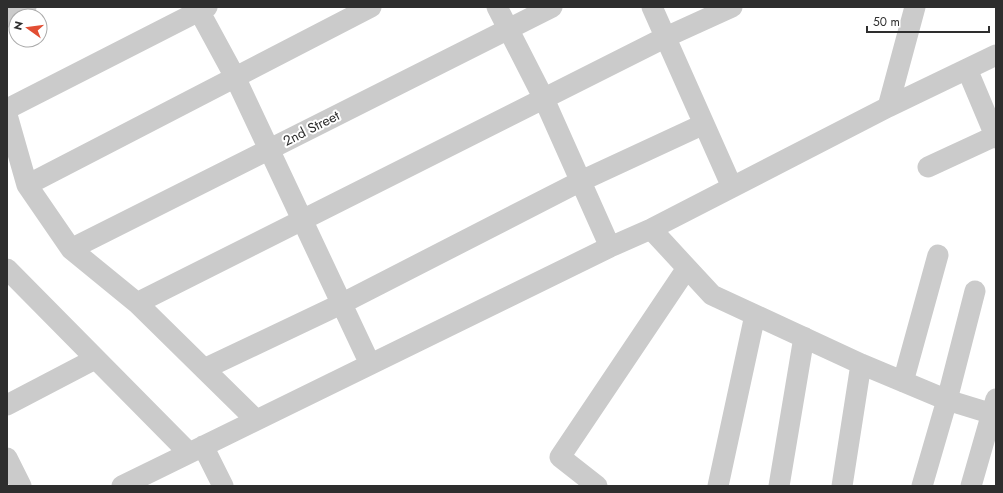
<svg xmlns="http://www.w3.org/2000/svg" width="1003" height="493" font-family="Jost,sans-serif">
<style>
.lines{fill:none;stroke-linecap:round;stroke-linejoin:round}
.minor{stroke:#cbcbcb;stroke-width:21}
.labels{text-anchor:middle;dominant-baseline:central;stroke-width:4;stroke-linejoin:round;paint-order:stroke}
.street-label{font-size:14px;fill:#2e2e2e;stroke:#fff}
</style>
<rect width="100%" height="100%" fill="#fff"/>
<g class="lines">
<path class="minor" d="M 197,7 L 235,77 L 370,364
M 497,7 L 544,99 L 610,247
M 652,7 L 732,187
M 7,17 L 26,7
M 967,69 L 996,138
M 888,107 L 915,7
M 7,109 L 207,7
M 7,115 L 27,185 L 71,249 L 137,303 L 256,420
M 928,167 L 995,136
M 27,185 L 371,7
M 651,229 L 712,295 L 861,364 L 947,400 L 996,415
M 71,249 L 552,7
M 7,269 L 189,453
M 137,303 L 666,37 L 732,7
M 204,369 L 341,304 L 581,181 L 704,124
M 903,382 L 938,255
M 7,405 L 95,359
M 203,446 L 223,486
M 7,458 L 21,486
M 122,486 L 610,247 L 651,229 L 888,107 L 996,55
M 597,486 L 560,457 L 687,268
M 718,486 L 755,315
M 779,486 L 804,337
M 842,486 L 861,364
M 922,486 L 947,400 L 975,291
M 971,486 L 996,399"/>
</g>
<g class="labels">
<g class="street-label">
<text transform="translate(311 128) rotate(-27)">2nd Street</text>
</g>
</g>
<rect width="1003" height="493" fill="none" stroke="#2e2e2e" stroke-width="16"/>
<g transform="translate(28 28) rotate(284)"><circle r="19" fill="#ffffff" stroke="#ababab"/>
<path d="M0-3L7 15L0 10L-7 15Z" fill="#e24e33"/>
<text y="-6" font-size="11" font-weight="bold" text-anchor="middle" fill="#2e2e2e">N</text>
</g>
<path d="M867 26v6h122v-6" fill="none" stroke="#2e2e2e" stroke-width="2"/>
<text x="873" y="26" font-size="12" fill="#2e2e2e" stroke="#ffffff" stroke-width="3" paint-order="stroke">50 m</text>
</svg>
